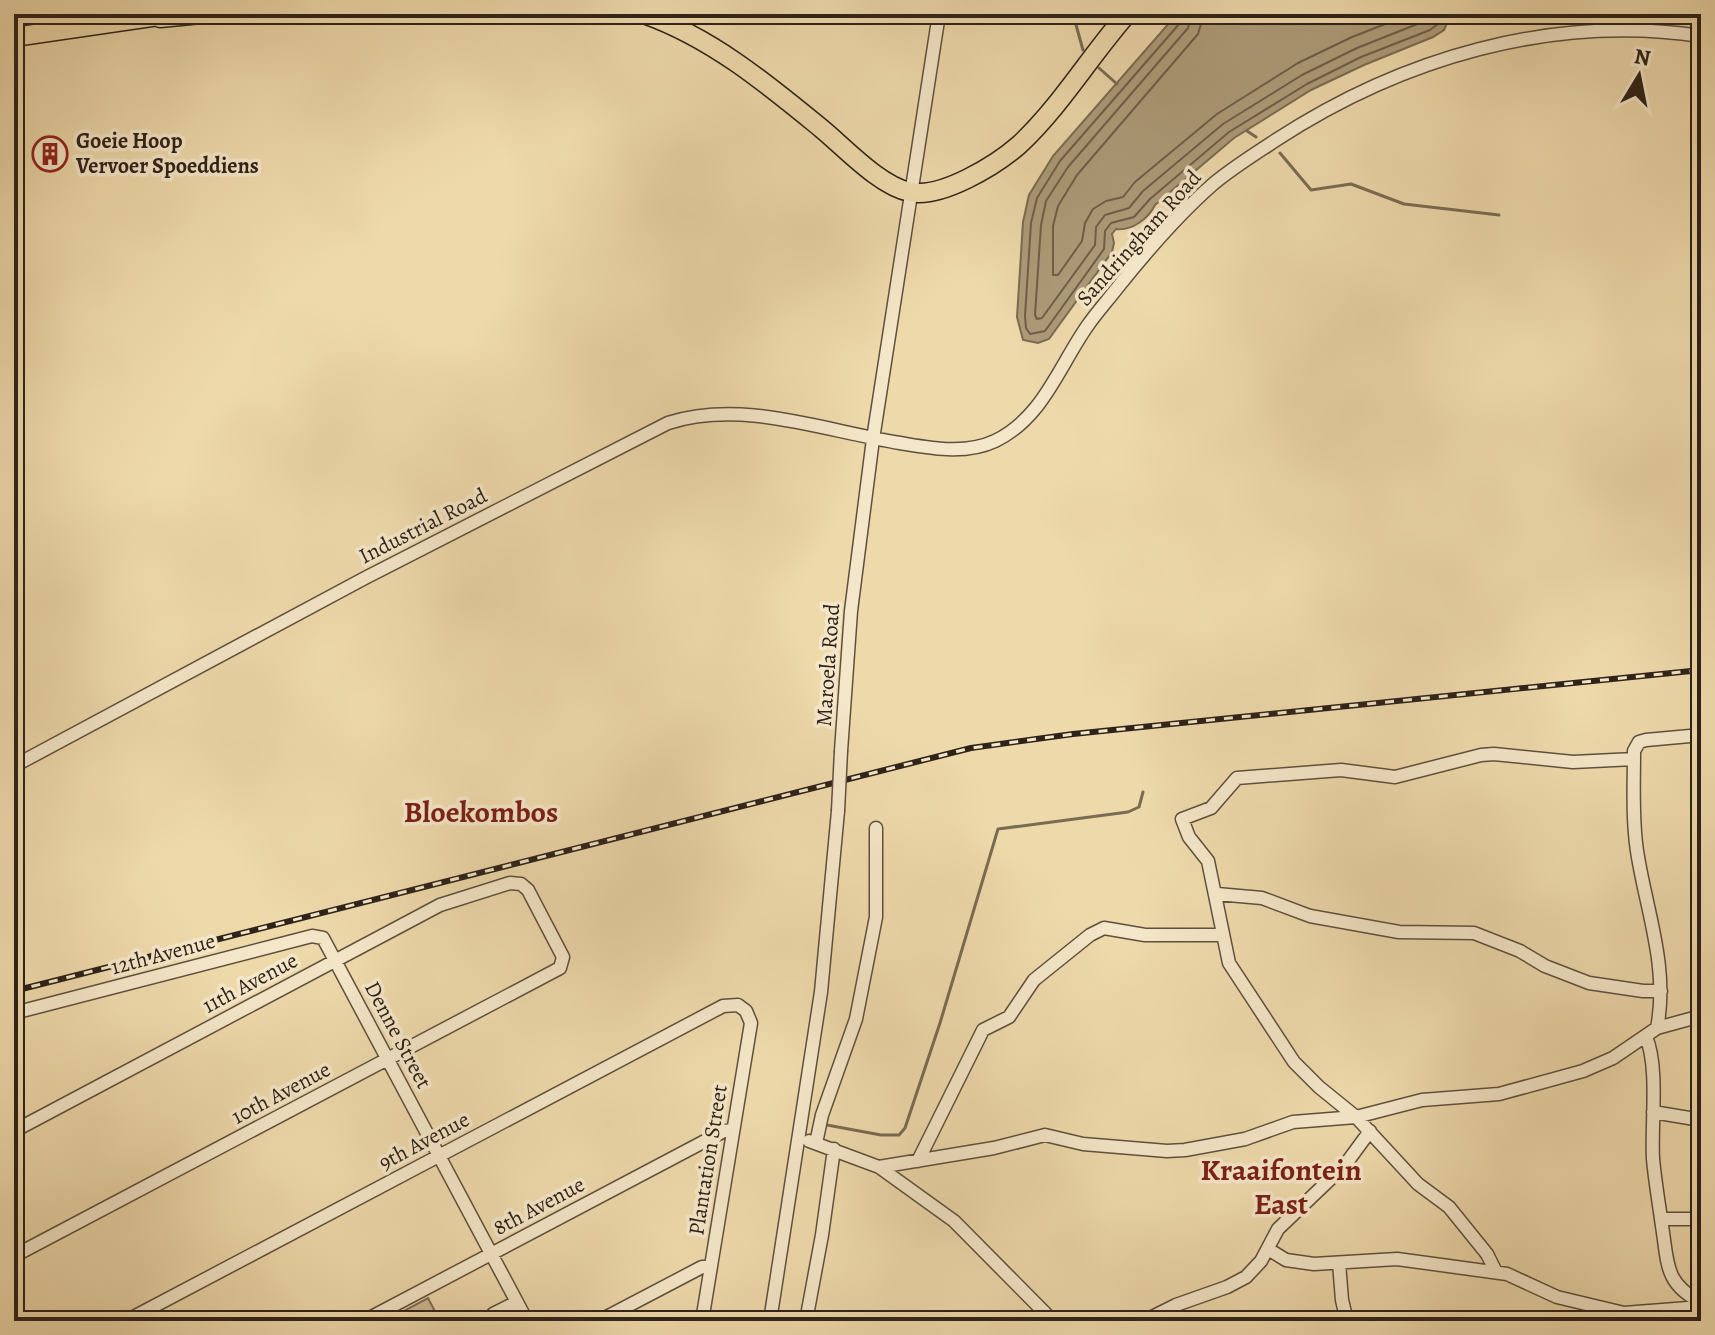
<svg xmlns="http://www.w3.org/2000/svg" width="1715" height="1335" font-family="Alegreya,serif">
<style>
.green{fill:#cdba92;stroke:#7e6e56;stroke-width:2}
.water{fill:#ad9b79;stroke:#7a6b53;stroke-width:2}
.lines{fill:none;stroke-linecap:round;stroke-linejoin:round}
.shore{stroke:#6e5e49;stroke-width:2}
.stream{stroke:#7a6b53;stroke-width:3}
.minor-casing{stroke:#5e503e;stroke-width:15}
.highway-casing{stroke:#2e2219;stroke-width:21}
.minor{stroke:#f4e6c8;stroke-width:12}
.highway{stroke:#eed9ab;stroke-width:18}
.rail-casing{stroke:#2e2219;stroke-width:6}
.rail{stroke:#f4e6c8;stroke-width:3;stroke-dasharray:9;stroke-linecap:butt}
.minor-bridge-casing{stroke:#5e503e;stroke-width:15;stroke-linecap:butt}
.minor-bridge{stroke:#f4e6c8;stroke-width:12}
.labels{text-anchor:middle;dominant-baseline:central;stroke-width:7;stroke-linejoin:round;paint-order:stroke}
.poi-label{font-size:22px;font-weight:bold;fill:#2e2219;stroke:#f4e6c8;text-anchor:start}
.street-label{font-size:22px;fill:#2e2219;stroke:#f4e6c8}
.district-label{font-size:30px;font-weight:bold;fill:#7a1f14;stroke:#f4e6c8}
</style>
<rect width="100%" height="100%" fill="#eed9ab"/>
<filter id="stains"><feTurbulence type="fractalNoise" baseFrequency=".0025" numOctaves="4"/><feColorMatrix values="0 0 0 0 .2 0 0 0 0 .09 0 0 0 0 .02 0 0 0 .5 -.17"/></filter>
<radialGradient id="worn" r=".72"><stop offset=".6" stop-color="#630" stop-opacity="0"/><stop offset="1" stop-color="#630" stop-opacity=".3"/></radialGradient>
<path class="green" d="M 428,1298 L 440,1321 L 385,1321 Z"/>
<path class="water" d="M 1177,14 L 1451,14 L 1444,30 L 1433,37 L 1364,65 L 1311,90 L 1234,138 L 1155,205 C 1148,219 1132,231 1116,229 L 1112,234 L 1114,243 L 1112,252 L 1049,339 L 1038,343 L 1023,340 L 1017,317 L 1023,222 L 1029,195 L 1053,156 Z"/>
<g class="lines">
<path class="shore" d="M 1182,14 L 1180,23 L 1060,161 L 1037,198 L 1031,223 L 1025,316 L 1026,328 L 1030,334 L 1045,331 L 1104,249 L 1105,231 L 1111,223 L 1134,217 L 1150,199 L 1229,132 L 1307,84 L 1361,57 L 1430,30 L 1438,24 L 1442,14
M 1192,14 L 1188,28 L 1068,167 L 1046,201 L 1041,225 L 1035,315 L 1037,319 L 1042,318 L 1095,245 L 1096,227 L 1105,215 L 1129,208 L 1143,191 L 1223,124 L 1302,75 L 1357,48 L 1425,21 L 1431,14
M 1204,14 L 1198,34 L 1077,175 L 1058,206 L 1053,226 L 1053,275 L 1058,275 L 1082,241 L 1085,223 L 1093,209 L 1106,201 L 1123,197 L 1135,182 L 1217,114 L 1298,63 L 1352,37 L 1411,14"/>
<path class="stream" d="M 1073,14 L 1083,50
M 1099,68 L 1117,84
M 1247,131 L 1256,137
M 1280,153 L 1311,190 L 1351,184 L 1404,204 L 1499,215
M 827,1125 L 881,1135 L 899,1135 L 905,1128 L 940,1023 L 998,829 L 1128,812 L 1139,807 L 1143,792"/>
<defs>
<path id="minor" d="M 841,751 L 851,611 L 873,439 L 939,14
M 14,766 L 365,578 L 668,423 C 744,399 824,431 900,443 C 931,448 965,455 995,441 C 1043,418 1059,366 1088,325 C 1097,312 1108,300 1118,287 C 1146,252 1178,215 1212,185 C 1232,168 1255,154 1276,140 C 1402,58 1551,14 1701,36
M 1217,894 L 1262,898 L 1310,916 L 1399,932 L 1474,933 L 1520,951 L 1545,966 L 1589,983 L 1643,991 L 1661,991
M 14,1013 L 312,936 L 323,938 L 527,1321
M 1657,1028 C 1669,967 1646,910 1637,851 C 1632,818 1634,784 1634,751 L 1639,742 L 1646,740 L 1701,735
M 1646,1037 C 1659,1067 1651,1125 1653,1159 C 1655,1181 1659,1204 1662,1226 C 1668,1262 1664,1284 1701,1302
M 1653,1112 L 1701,1120
M 14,1131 L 440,905 L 510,883 L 521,884 L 528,890 L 563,957 L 560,968 L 14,1256
M 809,1141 L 879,1167 L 954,1221 L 1053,1321
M 816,1143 L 822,1115 L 856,1019 L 876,917 L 876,828
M 918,1161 L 983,1030 L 1009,1017 L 1034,980 L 1090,935 L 1104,928 L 1145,935 L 1223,935
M 879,1167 L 994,1148 L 1045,1135 L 1083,1144 L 1167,1151 L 1185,1150 L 1245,1139 L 1293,1122 L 1356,1117 L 1422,1100 L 1499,1094 L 1583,1071 L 1613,1058 L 1657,1028 L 1701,1016
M 1661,1219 L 1701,1219
M 1268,1249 L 1286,1260 L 1314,1264 L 1397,1259 L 1507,1274 L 1557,1297 L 1624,1313 L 1701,1307
M 1339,1263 L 1342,1300 L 1347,1321
M 1496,1272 L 1487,1254 L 1449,1207 L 1418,1184 L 1356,1117 L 1319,1087 L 1294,1062 L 1229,963 L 1208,861 L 1189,837 L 1182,819 L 1211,808 L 1237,778 L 1341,770 L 1395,777 L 1481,755 L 1494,754 L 1573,762 L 1634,759
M 493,1314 L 517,1302
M 126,1321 L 723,1006 L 738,1005 L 746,1011 L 751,1023 L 702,1321
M 364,1321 L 724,1131 L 733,1130
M 599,1321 L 702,1267 L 711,1267
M 770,1321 L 821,992 L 838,811
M 806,1321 L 822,1235 L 834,1149
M 1144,1321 L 1176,1305 L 1227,1287 L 1246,1277 L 1261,1261 L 1278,1229 L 1345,1165 L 1370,1131"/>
<path id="highway" d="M 644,14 C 712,38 767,84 822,129 C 845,148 880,186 910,192 C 941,199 996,165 1019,145 C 1060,107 1090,56 1127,14
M 160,18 L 201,14
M 14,37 L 172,14"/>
</defs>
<use href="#minor" class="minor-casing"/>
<use href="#highway" class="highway-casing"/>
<use href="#minor" class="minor"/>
<use href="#highway" class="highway"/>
<defs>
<path id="rail" d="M 14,991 L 971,748 L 1073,734 L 1701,670"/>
</defs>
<use href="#rail" class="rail-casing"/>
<use href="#rail" class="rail"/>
<defs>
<path id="minor-bridge" d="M 838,811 L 841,751"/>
</defs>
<use href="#minor-bridge" class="minor-bridge-casing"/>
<use href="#minor-bridge" class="minor-bridge"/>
</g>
<defs>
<symbol id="building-ring" viewBox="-11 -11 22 22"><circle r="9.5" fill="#f4e6c8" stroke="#8f2418" stroke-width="1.5"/><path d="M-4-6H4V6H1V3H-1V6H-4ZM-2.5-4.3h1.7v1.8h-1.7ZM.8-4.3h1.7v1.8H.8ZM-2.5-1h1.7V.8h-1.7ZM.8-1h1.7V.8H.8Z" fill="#8f2418"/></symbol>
</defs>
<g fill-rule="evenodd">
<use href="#building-ring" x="30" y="134" width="40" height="40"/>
</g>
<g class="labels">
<g class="poi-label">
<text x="76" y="141">Goeie Hoop<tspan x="76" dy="25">Vervoer Spoeddiens</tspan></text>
</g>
<g class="street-label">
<text transform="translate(1139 238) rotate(-48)">Sandringham Road</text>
<text transform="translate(423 526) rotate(-27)">Industrial Road</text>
<text transform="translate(828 665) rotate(-86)">Maroela Road</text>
<text transform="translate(163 954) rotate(-15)">12th Avenue</text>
<text transform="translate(250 983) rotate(-28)">11th Avenue</text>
<text transform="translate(398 1035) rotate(62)">Denne Street</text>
<text transform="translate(281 1093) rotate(-28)">10th Avenue</text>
<text transform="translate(424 1141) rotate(-28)">9th Avenue</text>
<text transform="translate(708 1160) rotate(-81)">Plantation Street</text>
<text transform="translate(539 1206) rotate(-28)">8th Avenue</text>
</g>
<g class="district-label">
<text x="481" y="812">Bloekombos</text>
<text x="1281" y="1170">Kraaifontein<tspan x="1281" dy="34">East</tspan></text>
</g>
</g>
<rect width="1715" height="1335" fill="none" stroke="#eed9ab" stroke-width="48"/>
<rect x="16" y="16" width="1683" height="1303" fill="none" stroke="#2e2219" stroke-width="4"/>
<rect x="24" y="24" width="1667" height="1287" fill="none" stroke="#2e2219" stroke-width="2"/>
<g transform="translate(1639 76) rotate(10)" stroke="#f4e6c8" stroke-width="6" paint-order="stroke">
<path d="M0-6L14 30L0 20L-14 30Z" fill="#2e2219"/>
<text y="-12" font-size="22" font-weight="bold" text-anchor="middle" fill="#2e2219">N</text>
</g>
<rect width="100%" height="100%" filter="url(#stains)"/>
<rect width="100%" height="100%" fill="url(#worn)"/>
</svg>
